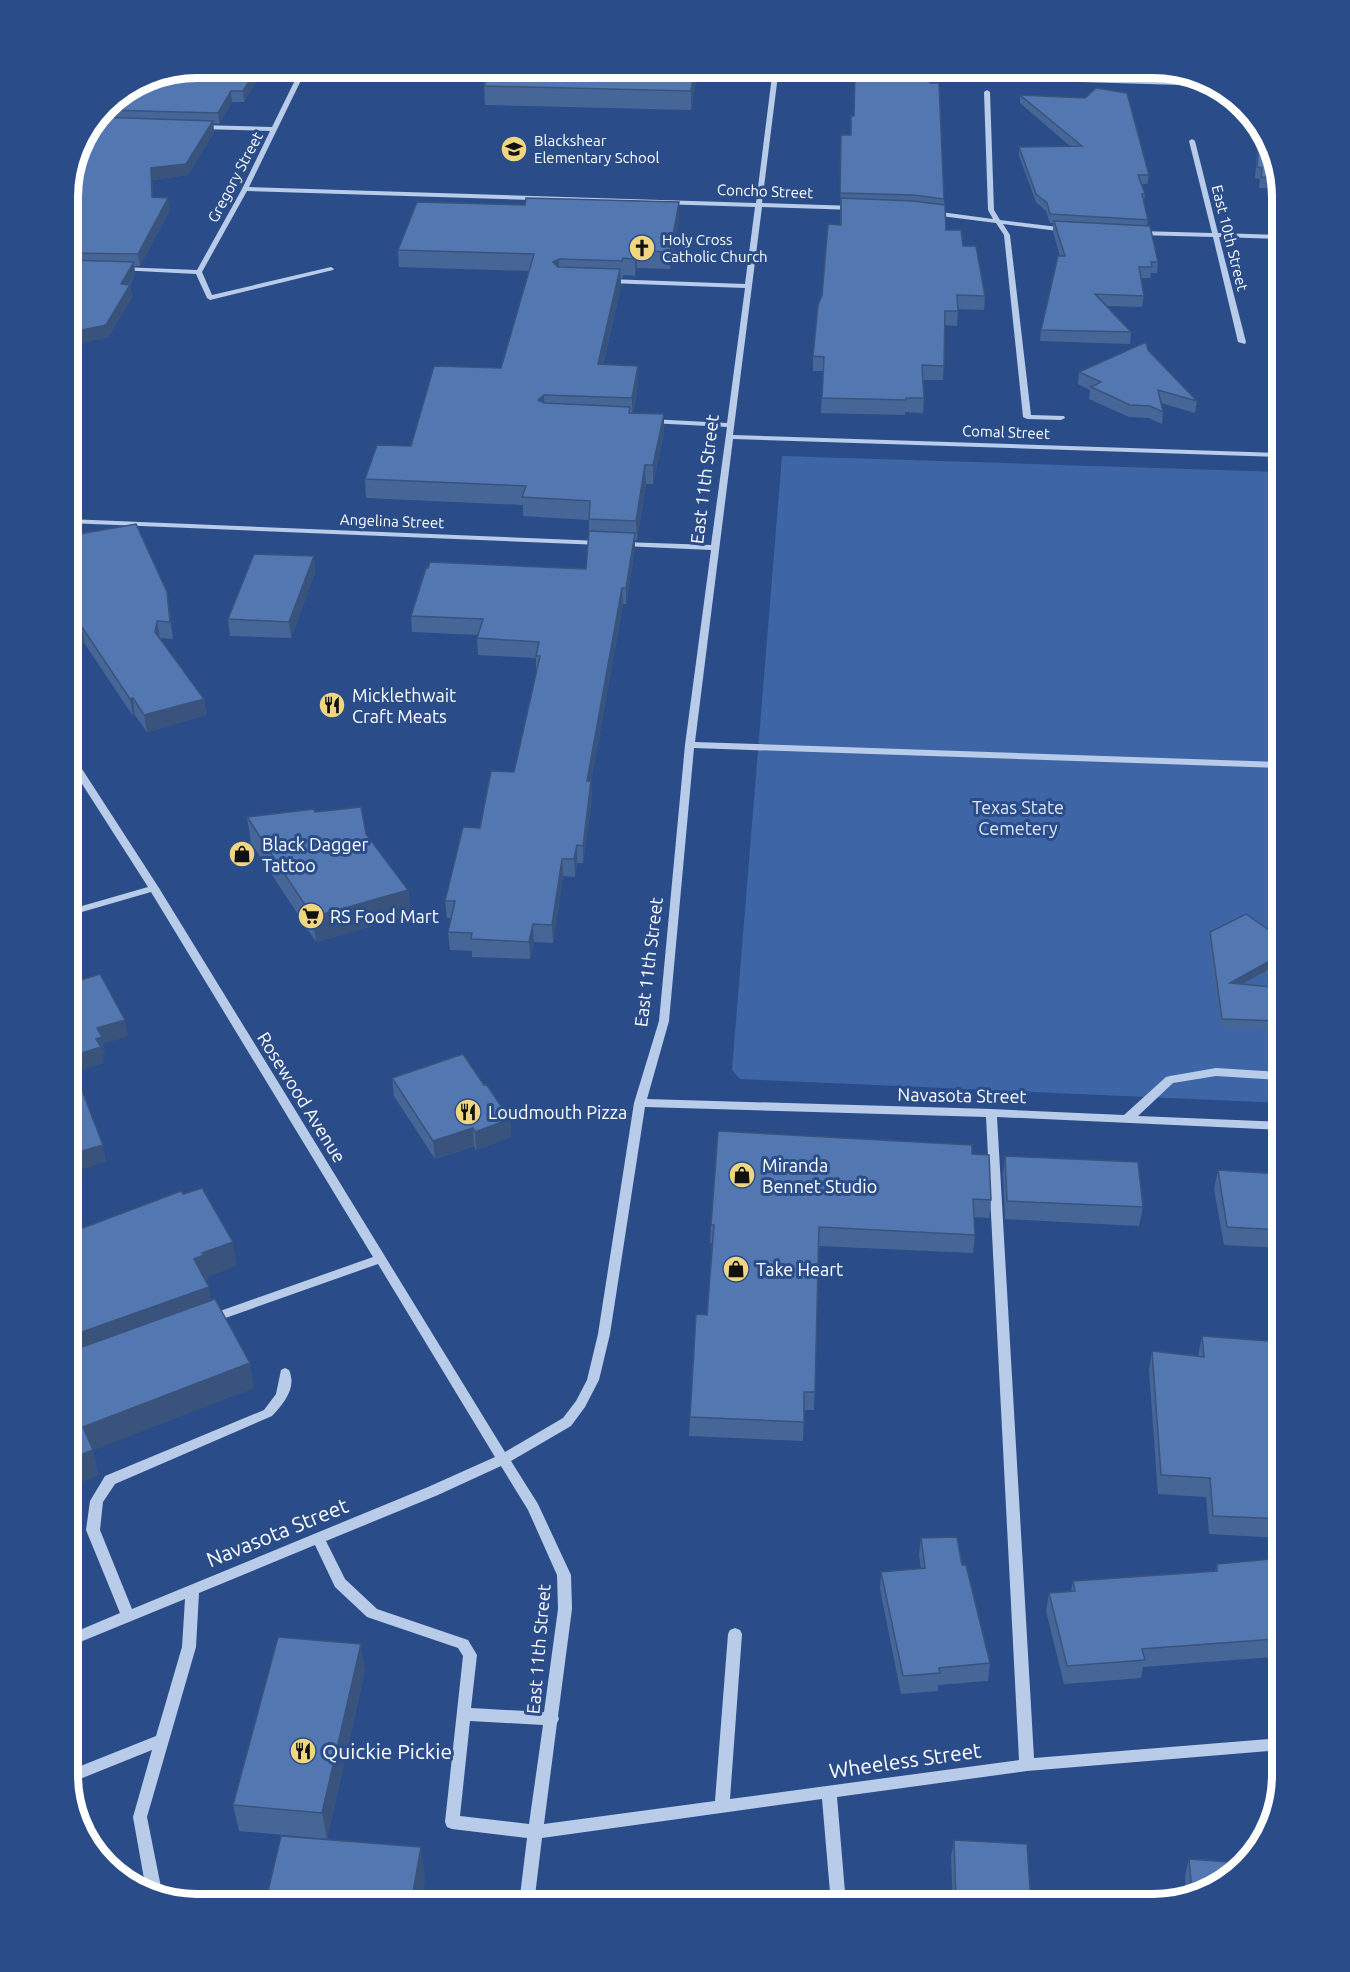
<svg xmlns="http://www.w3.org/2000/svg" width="1350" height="1972" font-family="Ubuntu,sans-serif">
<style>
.green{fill:#3e66a6}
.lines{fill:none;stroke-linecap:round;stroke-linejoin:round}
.minor{fill:#b8cbe9;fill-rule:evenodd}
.wall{fill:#476698}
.shaded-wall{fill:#39537c}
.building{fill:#5277b1;stroke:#39537c;stroke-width:1.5}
.labels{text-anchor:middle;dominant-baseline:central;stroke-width:6;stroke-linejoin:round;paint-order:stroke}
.far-poi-label{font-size:15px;fill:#fff;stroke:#2a4d8a;text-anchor:start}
.far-street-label{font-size:15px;fill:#fff;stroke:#2a4d8a}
.street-label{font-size:18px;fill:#fff;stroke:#2a4d8a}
.poi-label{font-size:18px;fill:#fff;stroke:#2a4d8a;text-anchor:start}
.park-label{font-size:18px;fill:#dbe6f7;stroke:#2a4d8a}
.near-street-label{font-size:21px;fill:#fff;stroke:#2a4d8a}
.near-poi-label{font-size:21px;fill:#fff;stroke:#2a4d8a;text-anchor:start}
.rim{fill:none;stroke:#fff;stroke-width:8}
</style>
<rect width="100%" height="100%" fill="#2a4d8a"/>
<path class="green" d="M 782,456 L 1282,472 L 1282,1103 L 740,1079 L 732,1070 Z"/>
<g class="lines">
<path class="minor" d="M 301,68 L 307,68 L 249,187 L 756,203 L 773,68 L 779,68 L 779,71 L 870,74 L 870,76 L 868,77 L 778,75 L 762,203 L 855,206 L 858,208 L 855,210 L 762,207 L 733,435 L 1282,453 L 1282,457 L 733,439 L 695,742 L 1282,762 L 1282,768 L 694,748 L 669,1021 L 647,1099 L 991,1109 L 1124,1115 L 1166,1077 L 1170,1076 L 1216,1068 L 1282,1072 L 1282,1080 L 1216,1076 L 1173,1083 L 1138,1116 L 1282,1122 L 1282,1130 L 997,1117 L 1034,1758 L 1282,1738 L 1282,1750 L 1027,1771 L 837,1797 L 846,1904 L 831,1904 L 822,1799 L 542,1838 L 534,1904 L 519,1904 L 527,1838 L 452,1829 L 447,1827 L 445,1822 L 463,1656 L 458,1648 L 367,1617 L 335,1587 L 315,1545 L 199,1593 L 196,1647 L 147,1817 L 162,1892 L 160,1895 L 146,1890 L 133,1817 L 152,1750 L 70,1783 L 68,1771 L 156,1736 L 182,1647 L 185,1599 L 68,1647 L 68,1635 L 120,1613 L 86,1530 L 90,1501 L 105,1476 L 264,1410 L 276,1394 L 281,1370 L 285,1368 L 289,1370 C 297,1388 284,1403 272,1416 L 115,1484 L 103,1502 L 100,1530 L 132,1609 L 428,1487 L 495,1457 L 378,1264 L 214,1322 L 210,1324 L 206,1322 L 204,1319 L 206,1316 L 373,1257 L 151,892 L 68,916 L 68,910 L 148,887 L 68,762 L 68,752 L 73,755 L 159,888 L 505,1452 L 563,1418 L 576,1401 L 587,1380 L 598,1334 L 634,1103 L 659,1021 L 685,745 L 711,550 L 623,546 L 619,544 L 623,542 L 711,545 L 727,427 L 650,423 L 646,421 L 650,419 L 727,423 L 745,288 L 608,283 L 605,281 L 608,279 L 745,284 L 755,207 L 247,191 L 202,272 L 212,295 L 331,267 L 334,269 L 333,270 L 210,300 L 207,298 L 196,274 L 119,270 L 119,268 L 121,267 L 197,270 L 242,189 L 270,131 L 200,129 L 197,127 L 200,125 L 272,127 ZM 645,1107 L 986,1117 L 1019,1760 L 730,1799 L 742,1634 L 740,1630 L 735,1628 L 730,1630 L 728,1634 L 715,1801 L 544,1824 L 557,1723 L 559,1719 L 558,1716 L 572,1609 L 571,1575 L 538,1504 L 511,1461 L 571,1426 L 585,1407 L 599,1380 L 610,1334 ZM 501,1466 L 528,1510 L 557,1575 L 558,1609 L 544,1712 L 471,1708 L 477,1655 L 468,1640 L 377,1609 L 345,1579 L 326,1541 L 438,1495 ZM 470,1721 L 543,1725 L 529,1824 L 460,1816 Z
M 917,74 L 1208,82 L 1216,84 L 1213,86 L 915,77 L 915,75 Z
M 987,90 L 990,92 L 994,210 L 1000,220 L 1066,228 L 1069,230 L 1066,232 L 1003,224 L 1010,235 L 1031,415 L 1064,416 L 1065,418 L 1061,420 L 1027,419 L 1023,417 L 1004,235 L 996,223 L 933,215 L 930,213 L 933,211 L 993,219 L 988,210 L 984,92 Z
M 1192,139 L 1195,141 L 1218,233 L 1282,235 L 1282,239 L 1219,237 L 1246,342 L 1245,344 L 1238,342 L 1213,237 L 1139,235 L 1136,233 L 1139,231 L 1212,233 L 1189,141 Z
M 68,519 L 601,541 L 605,543 L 601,545 L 68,523 Z"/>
</g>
<path class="wall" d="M 197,68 L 264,68 L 244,102 L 232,102 L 219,124 L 213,123 L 214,132 L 188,175 L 152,180 L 153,197 L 170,209 L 140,266 L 134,266 L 135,274 L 130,285 L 132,297 L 108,337 L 68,346 L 68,189 L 78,147 L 106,105 Z
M 698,68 L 691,110 L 485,105 L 484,86 Z
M 930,83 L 944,199 L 946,230 L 963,246 L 985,296 L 984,310 L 958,309 L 957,326 L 945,325 L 943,380 L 923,380 L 924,398 L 923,413 L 905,412 L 905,415 L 821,413 L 823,371 L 813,371 L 813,356 L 822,295 L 840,225 L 841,145 L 851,135 L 851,116 L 854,116 Z
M 1020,95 L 1149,175 L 1147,184 L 1141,184 L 1145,194 L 1144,202 L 1148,220 L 1147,226 L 1158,262 L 1157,273 L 1151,273 L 1150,278 L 1141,278 L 1144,296 L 1142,307 L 1106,306 L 1131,332 L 1130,344 L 1040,341 L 1041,330 L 1060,256 L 1053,232 L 1053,223 L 1050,223 L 1046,211 L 1036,202 L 1019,156 L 1019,147 L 1071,147 L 1020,103 Z
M 1259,127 L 1265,133 L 1280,189 L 1259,188 L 1260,179 L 1255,178 Z
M 679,219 L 670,269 L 637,268 L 635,276 L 623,275 L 623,278 L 621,278 L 621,286 L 603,365 L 638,366 L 638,384 L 633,413 L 664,414 L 664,432 L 653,484 L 646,484 L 637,540 L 635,540 L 635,549 L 626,604 L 623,604 L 591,781 L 592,798 L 583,863 L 577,863 L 575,877 L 563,876 L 553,943 L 534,942 L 530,959 L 472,957 L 472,951 L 450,950 L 448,932 L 451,918 L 447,918 L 445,901 L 480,828 L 514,772 L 536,672 L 536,658 L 478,655 L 477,638 L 478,635 L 412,632 L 411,616 L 586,569 L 589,531 L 589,520 L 523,516 L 523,505 L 366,498 L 365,479 L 411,446 L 501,368 L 529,271 L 399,267 L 398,250 Z
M 1148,350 L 1197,401 L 1195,413 L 1161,403 L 1163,412 L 1162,424 L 1149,418 L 1129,417 L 1089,399 L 1090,390 L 1078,384 L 1079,372 Z
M 314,556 L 315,572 L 291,638 L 230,636 L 228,619 Z
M 170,609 L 173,639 L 160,638 L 204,699 L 206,715 L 147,732 L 135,715 L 133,716 L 85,644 L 72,645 L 68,626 Z
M 315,812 L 408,890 L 411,915 L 316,942 L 251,843 L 247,817 Z
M 1210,932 L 1282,939 L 1282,962 L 1242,984 L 1282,988 L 1282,1031 L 1221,1028 L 1208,941 Z
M 392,1078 L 484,1085 L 510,1119 L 511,1137 L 476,1150 L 474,1146 L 435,1159 L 394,1096 Z
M 972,1154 L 991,1200 L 989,1218 L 974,1217 L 975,1235 L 973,1253 L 819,1246 L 814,1410 L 804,1410 L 803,1441 L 689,1436 L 690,1417 L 707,1315 L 712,1243 L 710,1243 L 711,1225 Z
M 1005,1156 L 1143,1207 L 1139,1226 L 1005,1219 L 1003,1174 Z
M 1218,1170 L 1282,1174 L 1282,1248 L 1224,1245 L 1214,1189 Z
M 1202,1336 L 1282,1342 L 1282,1538 L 1209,1534 L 1206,1497 L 1158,1494 L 1149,1370 L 1152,1351 L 1198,1356 Z
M 921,1538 L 962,1565 L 990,1663 L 988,1681 L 938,1685 L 938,1691 L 901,1694 L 880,1589 L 881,1572 L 921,1569 L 919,1555 Z
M 1282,1558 L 1282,1658 L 1272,1657 L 1143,1667 L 1141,1678 L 1064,1684 L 1046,1611 L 1049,1593 L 1071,1592 L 1073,1581 L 1215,1571 L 1217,1564 Z
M 365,1670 L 327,1839 L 239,1831 L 233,1805 Z
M 954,1840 L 1031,1904 L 953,1904 L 951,1857 Z
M 1189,1859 L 1217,1887 L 1186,1896 L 1185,1876 Z"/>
<path class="shaded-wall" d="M 257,68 L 264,68 L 244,102 L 243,91 Z
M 695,68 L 698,68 L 691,110 L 691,91 Z
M 231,91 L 232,102 L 219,124 L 218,113 Z
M 213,121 L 214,132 L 188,175 L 152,180 L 154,209 L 152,197 L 151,168 Z
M 168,198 L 170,209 L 140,266 L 138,254 Z
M 679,202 L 679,219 L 670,269 L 670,252 Z
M 637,251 L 637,268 L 635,276 L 635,259 Z
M 559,259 L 559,276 L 553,262 Z
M 134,262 L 135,274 L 123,296 L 121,284 Z
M 620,269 L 621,286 L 599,382 L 598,364 Z
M 130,285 L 132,297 L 108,337 L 68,346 L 68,333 Z
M 638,366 L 638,384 L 632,417 L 632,398 Z
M 544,395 L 545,413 L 538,400 Z
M 664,414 L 664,432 L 653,484 L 653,465 Z
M 645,465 L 646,484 L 637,540 L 636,521 Z
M 635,533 L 635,549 L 626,604 L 626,588 Z
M 314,556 L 315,572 L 291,638 L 289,622 Z
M 622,588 L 623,604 L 588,798 L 587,781 Z
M 167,592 L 170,609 L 173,639 L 170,622 Z
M 157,621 L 160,638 L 155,632 Z
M 82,627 L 85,644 L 72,645 L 68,629 Z
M 133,698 L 135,715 L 133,716 L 130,699 Z
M 204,699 L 206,715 L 147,732 L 144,715 Z
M 591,781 L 592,798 L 583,863 L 583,846 Z
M 577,845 L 577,863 L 575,877 L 574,859 Z
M 562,859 L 563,876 L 553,943 L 552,925 Z
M 408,890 L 411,915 L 316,942 L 313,917 Z
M 533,924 L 534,942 L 530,959 L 529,942 Z
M 1282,954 L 1282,962 L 1228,992 L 1230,983 Z
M 125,1020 L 128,1036 L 103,1044 L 105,1054 L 102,1054 L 104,1063 L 73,1073 L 69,1057 L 96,1039 L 97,1028 Z
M 510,1119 L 511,1137 L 476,1150 L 475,1132 Z
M 473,1128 L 474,1146 L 435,1159 L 433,1141 Z
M 103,1145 L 106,1162 L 68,1173 L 68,1155 Z
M 233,1242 L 237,1266 L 208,1277 L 208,1280 L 198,1284 L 194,1259 L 202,1253 Z
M 209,1287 L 213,1312 L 68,1364 L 68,1337 Z
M 250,1363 L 254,1388 L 89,1452 L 83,1427 Z
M 93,1450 L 99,1475 L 68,1487 L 68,1460 Z
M 361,1644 L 365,1670 L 327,1839 L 322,1813 Z
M 421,1847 L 425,1879 L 421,1904 L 411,1904 Z"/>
<path class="building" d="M 197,68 L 257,68 L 243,91 L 231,91 L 218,113 L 103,110 L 106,105 L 148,77 Z
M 490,68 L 695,68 L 691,91 L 484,86 Z
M 855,69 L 930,71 L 930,83 L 939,83 L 944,199 L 913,195 L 840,193 L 841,135 L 851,135 L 851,116 L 854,116 Z
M 1096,88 L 1127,93 L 1149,175 L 1138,175 L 1145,194 L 1142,194 L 1148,220 L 1050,214 L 1047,203 L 1036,194 L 1019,147 L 1082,146 L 1020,95 L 1085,98 Z
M 98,117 L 213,121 L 186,164 L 151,168 L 152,197 L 168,198 L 138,254 L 68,253 L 68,189 L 78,147 Z
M 1260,127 L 1265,133 L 1277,178 L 1261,177 L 1262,168 L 1257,167 Z
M 526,198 L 679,202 L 670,252 L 637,251 L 635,259 L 623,258 L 622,261 L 559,259 L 553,262 L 558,267 L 620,269 L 598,364 L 638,366 L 632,398 L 544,395 L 538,400 L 544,403 L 630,407 L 629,413 L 664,414 L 653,465 L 645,465 L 636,521 L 589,519 L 590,501 L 522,497 L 526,486 L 365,479 L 377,445 L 411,446 L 434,366 L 501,368 L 534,254 L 398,250 L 417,202 L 525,205 Z
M 841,198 L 913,201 L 945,205 L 946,230 L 961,230 L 963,246 L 976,246 L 985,296 L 957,295 L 958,311 L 945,311 L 944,366 L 922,365 L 924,398 L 906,398 L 906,400 L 822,398 L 824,357 L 813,356 L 818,305 L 822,295 L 828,224 L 841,225 Z
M 1054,221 L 1150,226 L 1158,262 L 1151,262 L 1152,267 L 1139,267 L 1144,296 L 1095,294 L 1131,332 L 1041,330 L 1058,256 L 1065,256 Z
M 68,260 L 134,262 L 121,284 L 130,285 L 106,325 L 68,333 Z
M 1146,342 L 1148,350 L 1197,401 L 1158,390 L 1163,412 L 1150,406 L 1130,405 L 1091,387 L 1101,382 L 1079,372 Z
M 136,524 L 167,592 L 170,622 L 157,621 L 155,632 L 204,699 L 144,715 L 133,698 L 130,699 L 82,627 L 68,629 L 68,536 Z
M 589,531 L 635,533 L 626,588 L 622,588 L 587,781 L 591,781 L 583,846 L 577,845 L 574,859 L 562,859 L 552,925 L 533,924 L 529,942 L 471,939 L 472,933 L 448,932 L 455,901 L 445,901 L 463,827 L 480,828 L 491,771 L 514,772 L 540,656 L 536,656 L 539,642 L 477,638 L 483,619 L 411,616 L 426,568 L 428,568 L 430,562 L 586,569 Z
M 254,554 L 314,556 L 289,622 L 228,619 Z
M 361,807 L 366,834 L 408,890 L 313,917 L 247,817 L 314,809 L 315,812 Z
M 1246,914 L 1282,939 L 1282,954 L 1230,983 L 1282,988 L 1282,1021 L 1222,1019 L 1210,932 Z
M 100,974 L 125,1020 L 97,1028 L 102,1037 L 96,1039 L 101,1047 L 69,1057 L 103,1145 L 68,1155 L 68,984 Z
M 463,1054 L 484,1085 L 486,1084 L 510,1119 L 475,1132 L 473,1128 L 433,1141 L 392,1078 Z
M 718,1131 L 972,1145 L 972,1154 L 989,1155 L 991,1200 L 973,1199 L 975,1235 L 819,1227 L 815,1392 L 804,1392 L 804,1422 L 690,1417 L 696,1314 L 707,1315 L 714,1225 L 711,1225 Z
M 1005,1156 L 1138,1162 L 1143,1207 L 1007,1201 Z
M 1218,1170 L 1282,1174 L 1282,1230 L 1227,1227 Z
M 202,1188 L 233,1242 L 202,1253 L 204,1255 L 194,1259 L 209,1287 L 68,1337 L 68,1223 L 72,1232 L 181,1191 L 183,1194 Z
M 215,1299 L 250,1363 L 83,1427 L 93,1450 L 68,1460 L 68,1352 Z
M 1202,1336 L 1282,1342 L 1282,1519 L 1213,1516 L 1210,1478 L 1161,1475 L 1152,1351 L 1204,1357 Z
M 957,1537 L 962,1565 L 966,1565 L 990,1663 L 939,1668 L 940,1673 L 903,1676 L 881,1572 L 925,1568 L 921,1538 Z
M 1282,1558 L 1282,1639 L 1277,1639 L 1142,1649 L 1145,1660 L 1067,1666 L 1049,1593 L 1075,1591 L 1073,1581 L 1217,1571 L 1217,1564 Z
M 278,1637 L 361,1644 L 322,1813 L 233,1805 Z
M 281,1836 L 421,1847 L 411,1904 L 265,1904 Z
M 954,1840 L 1027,1844 L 1031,1904 L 956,1904 Z
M 1189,1859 L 1242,1863 L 1217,1887 L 1192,1894 Z"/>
<defs>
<symbol id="school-disc" viewBox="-11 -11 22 22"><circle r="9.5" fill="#f0d67f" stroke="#2a4d8a"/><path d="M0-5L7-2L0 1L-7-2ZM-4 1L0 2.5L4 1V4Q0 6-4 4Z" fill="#111"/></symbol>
<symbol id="church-disc" viewBox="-11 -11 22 22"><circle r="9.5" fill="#f0d67f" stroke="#2a4d8a"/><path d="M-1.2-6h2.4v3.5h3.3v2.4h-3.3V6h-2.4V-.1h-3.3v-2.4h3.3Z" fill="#111"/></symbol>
<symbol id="restaurant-disc" viewBox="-11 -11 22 22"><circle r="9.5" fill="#f0d67f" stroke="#2a4d8a"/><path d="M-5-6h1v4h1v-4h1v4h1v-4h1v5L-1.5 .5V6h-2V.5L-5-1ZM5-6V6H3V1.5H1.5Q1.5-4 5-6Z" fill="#111"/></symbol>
<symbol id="shop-disc" viewBox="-11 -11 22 22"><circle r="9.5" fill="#f0d67f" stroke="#2a4d8a"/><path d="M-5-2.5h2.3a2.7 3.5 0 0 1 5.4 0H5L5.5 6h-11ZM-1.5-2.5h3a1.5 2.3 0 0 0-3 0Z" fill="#111"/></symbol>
<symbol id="supermarket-disc" viewBox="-11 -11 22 22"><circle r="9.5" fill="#f0d67f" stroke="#2a4d8a"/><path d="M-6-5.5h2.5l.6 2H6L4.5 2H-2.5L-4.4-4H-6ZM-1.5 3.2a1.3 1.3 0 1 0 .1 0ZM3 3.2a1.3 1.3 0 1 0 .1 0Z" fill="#111"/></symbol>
</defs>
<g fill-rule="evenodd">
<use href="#school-disc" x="499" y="134" width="30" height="30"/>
<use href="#church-disc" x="627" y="233" width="30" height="30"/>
<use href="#restaurant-disc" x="317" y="690" width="30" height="30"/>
<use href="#shop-disc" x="227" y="839" width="30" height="30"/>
<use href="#supermarket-disc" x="296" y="901" width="30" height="30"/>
<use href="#restaurant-disc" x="453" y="1097" width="30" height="30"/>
<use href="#shop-disc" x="727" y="1160" width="30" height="30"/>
<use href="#shop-disc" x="721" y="1254" width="30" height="30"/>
<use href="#restaurant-disc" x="288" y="1736" width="30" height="30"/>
</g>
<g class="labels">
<g class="far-poi-label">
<text x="534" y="140">Blackshear<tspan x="534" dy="17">Elementary School</tspan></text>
<text x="662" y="239">Holy Cross<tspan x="662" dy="17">Catholic Church</tspan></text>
</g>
<g class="far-street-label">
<text transform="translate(235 177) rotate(-62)">Gregory Street</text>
<text transform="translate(765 191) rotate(2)">Concho Street</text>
<text transform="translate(1230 238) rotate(76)">East 10th Street</text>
<text transform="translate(1006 432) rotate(2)">Comal Street</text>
<text transform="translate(392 521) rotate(2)">Angelina Street</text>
</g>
<g class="street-label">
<text transform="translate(704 479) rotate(-83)">East 11th Street</text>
<text transform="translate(648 962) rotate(-83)">East 11th Street</text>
<text transform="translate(962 1095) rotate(1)">Navasota Street</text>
<text transform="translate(302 1097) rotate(58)">Rosewood Avenue</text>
<text transform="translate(538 1649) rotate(-85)">East 11th Street</text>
</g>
<g class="poi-label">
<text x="352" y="695">Micklethwait<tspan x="352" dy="21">Craft Meats</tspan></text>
<text x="262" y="844">Black Dagger<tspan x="262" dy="21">Tattoo</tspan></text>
<text x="330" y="916">RS Food Mart</text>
<text x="488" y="1112">Loudmouth Pizza</text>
<text x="762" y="1165">Miranda<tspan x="762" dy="21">Bennet Studio</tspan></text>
<text x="756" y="1269">Take Heart</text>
</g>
<g class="park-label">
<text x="1018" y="807">Texas State<tspan x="1018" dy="21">Cemetery</tspan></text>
</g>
<g class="near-street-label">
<text transform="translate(277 1532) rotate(-22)">Navasota Street</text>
<text transform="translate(905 1760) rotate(-8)">Wheeless Street</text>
</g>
<g class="near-poi-label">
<text x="322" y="1751">Quickie Pickie</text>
</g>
</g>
<path d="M0 0H1350V1972H0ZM197 78H1153A119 119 0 0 1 1272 197V1775A119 119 0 0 1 1153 1894H197A119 119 0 0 1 78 1775V197A119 119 0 0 1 197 78Z" fill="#2a4d8a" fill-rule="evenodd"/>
<path class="rim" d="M197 78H1153A119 119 0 0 1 1272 197V1775A119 119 0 0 1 1153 1894H197A119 119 0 0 1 78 1775V197A119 119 0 0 1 197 78Z"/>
</svg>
